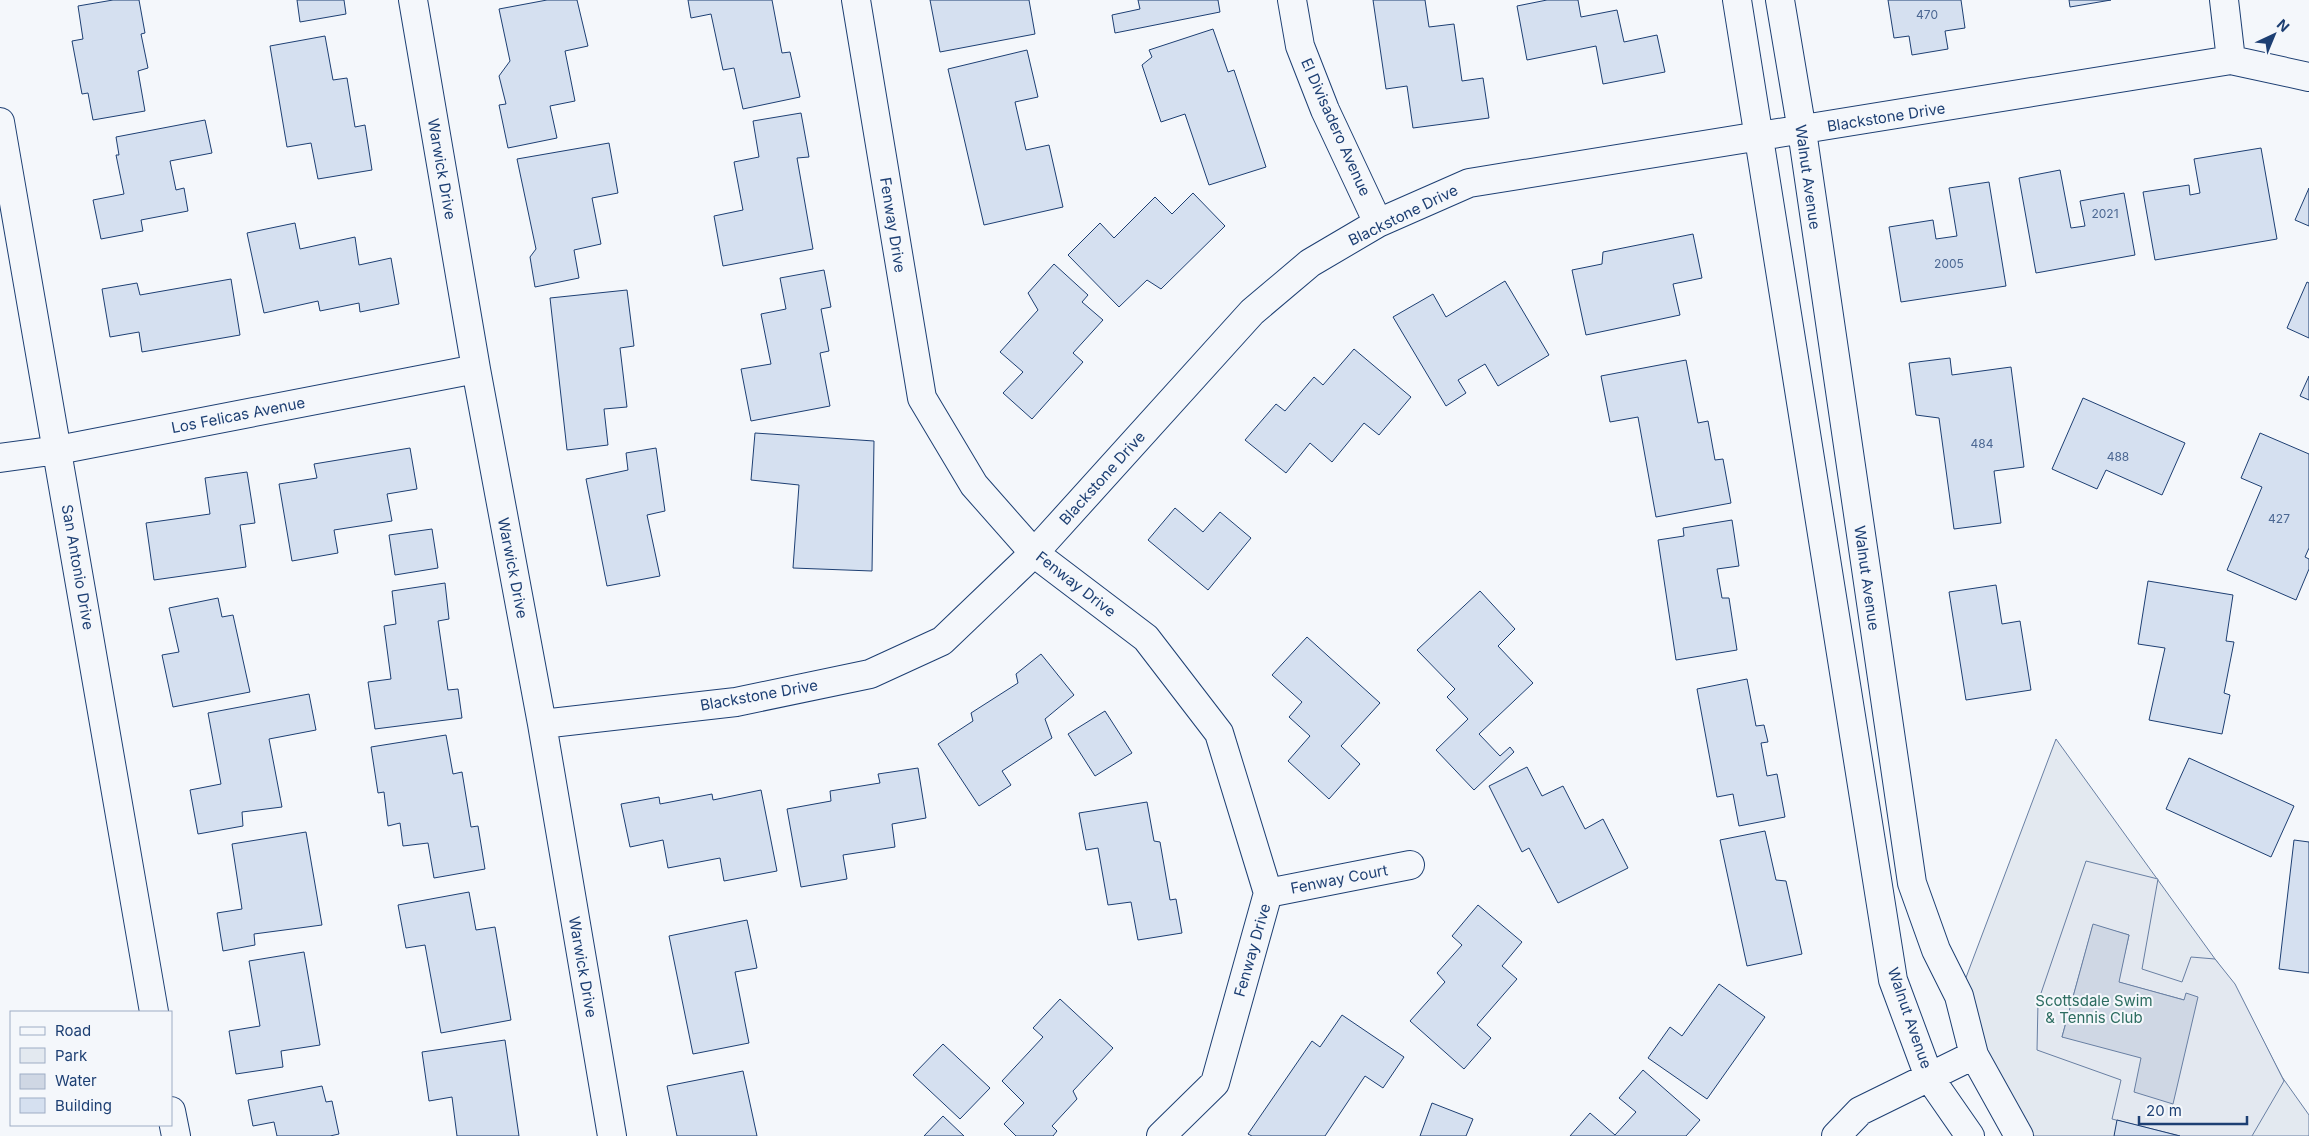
<svg xmlns="http://www.w3.org/2000/svg" width="2309" height="1136" font-family="Inter,sans-serif">
<style>
.green{fill:#e3e9f0;stroke:#687fa3}
.parking{fill:#e3e8f0;stroke:#687fa3;fill-rule:evenodd}
.water{fill:#cfd7e4;stroke:#687fa3}
.building{fill:#d5e0f0;stroke:#1d3f73}
.lines{fill:none;stroke-linecap:round;stroke-linejoin:round}
.minor-casing{stroke:#1d3f73;stroke-width:30}
.minor{stroke:#f4f7fb;stroke-width:28}
.labels{text-anchor:middle;dominant-baseline:central;stroke-width:4;stroke-linejoin:round;paint-order:stroke}
.number-label{font-size:12px;fill:#4b6792}
.street-label{font-size:15px;fill:#1d3f73;stroke:#f4f7fb}
.park-label{font-size:15px;fill:#2c6c60;stroke:#f4f7fb}
</style>
<rect width="100%" height="100%" fill="#f4f7fb"/>
<path class="green" d="M 2056,739 L 2236,988 L 2282,1077 L 2309,1115 L 2309,1136 L 2019,1136 L 1959,996 Z"/>
<path class="parking" d="M 2086,861 L 2158,879 L 2142,969 L 2182,982 L 2191,957 L 2215,959 L 2235,984 L 2284,1081 L 2252,1136 L 2180,1136 L 2112,1119 L 2121,1080 L 2037,1050 L 2038,1002 ZM 2093,925 L 2129,935 L 2118,982 L 2184,1000 L 2062,1037 Z"/>
<path class="water" d="M 2093,924 L 2129,935 L 2119,982 L 2184,1000 L 2186,993 L 2198,997 L 2173,1104 L 2134,1092 L 2141,1058 L 2062,1037 Z"/>
<path class="building" d="M 113,0 L 139,0 L 145,33 L 141,34 L 148,68 L 138,71 L 145,111 L 93,120 L 88,93 L 82,94 L 72,41 L 83,39 L 78,6 Z
M 297,0 L 344,0 L 346,14 L 300,22 Z
M 547,0 L 577,0 L 588,46 L 565,51 L 575,101 L 550,106 L 557,138 L 508,148 L 499,105 L 506,104 L 499,76 L 510,61 L 499,9 Z
M 688,0 L 772,0 L 782,53 L 790,52 L 800,97 L 743,109 L 734,68 L 723,70 L 711,14 L 691,18 Z
M 930,0 L 1029,0 L 1035,34 L 940,52 Z
M 1138,0 L 1218,0 L 1220,12 L 1115,33 L 1112,15 L 1140,9 Z
M 1373,0 L 1425,0 L 1429,27 L 1454,24 L 1462,81 L 1483,78 L 1489,118 L 1413,128 L 1407,86 L 1386,89 Z
M 1547,0 L 1578,0 L 1581,17 L 1617,10 L 1624,42 L 1657,35 L 1665,72 L 1603,84 L 1596,46 L 1527,60 L 1517,6 Z
M 1888,0 L 1961,0 L 1965,28 L 1945,31 L 1948,49 L 1912,55 L 1909,36 L 1894,38 Z
M 2069,0 L 2111,0 L 2070,7 Z
M 1213,29 L 1228,72 L 1234,70 L 1266,167 L 1209,185 L 1185,114 L 1161,122 L 1142,65 L 1152,57 L 1149,50 Z
M 325,36 L 333,80 L 347,78 L 355,127 L 365,125 L 372,170 L 318,179 L 311,143 L 287,147 L 270,46 Z
M 1027,50 L 1038,97 L 1015,102 L 1026,150 L 1049,145 L 1063,207 L 984,225 L 948,69 Z
M 801,113 L 809,157 L 797,158 L 813,249 L 723,266 L 714,216 L 743,210 L 734,162 L 759,157 L 753,121 Z
M 205,120 L 212,153 L 170,161 L 176,190 L 184,188 L 188,211 L 141,220 L 143,231 L 101,239 L 93,200 L 124,194 L 116,155 L 119,155 L 116,137 Z
M 609,143 L 618,193 L 592,198 L 601,244 L 574,250 L 579,278 L 535,287 L 530,257 L 536,249 L 517,159 Z
M 2261,148 L 2277,239 L 2155,260 L 2143,192 L 2189,185 L 2190,195 L 2200,193 L 2194,159 Z
M 2060,170 L 2071,228 L 2085,226 L 2080,201 L 2124,193 L 2135,255 L 2036,273 L 2019,178 Z
M 1989,182 L 2006,286 L 1901,302 L 1889,227 L 1933,220 L 1936,239 L 1957,236 L 1949,188 Z
M 2309,188 L 2309,226 L 2295,220 Z
M 1193,193 L 1225,226 L 1161,289 L 1147,280 L 1119,307 L 1068,255 L 1100,223 L 1114,238 L 1155,197 L 1172,214 Z
M 295,223 L 300,249 L 355,237 L 359,265 L 391,258 L 399,304 L 360,312 L 359,303 L 320,311 L 318,301 L 264,313 L 247,233 Z
M 1693,234 L 1702,278 L 1673,284 L 1680,315 L 1586,335 L 1572,270 L 1602,264 L 1603,252 Z
M 1054,264 L 1088,295 L 1082,302 L 1103,320 L 1073,353 L 1083,362 L 1032,419 L 1003,393 L 1023,372 L 1000,352 L 1038,310 L 1028,293 Z
M 824,270 L 831,307 L 821,309 L 829,351 L 820,353 L 830,406 L 751,421 L 741,369 L 771,364 L 761,314 L 786,309 L 780,278 Z
M 231,279 L 240,335 L 142,352 L 139,332 L 110,337 L 102,289 L 137,283 L 140,295 Z
M 1505,281 L 1549,355 L 1498,386 L 1485,364 L 1458,380 L 1466,393 L 1446,406 L 1393,317 L 1433,294 L 1446,317 Z
M 2307,282 L 2309,283 L 2309,338 L 2287,328 Z
M 627,290 L 634,346 L 620,348 L 627,407 L 604,409 L 608,445 L 567,450 L 550,298 Z
M 1354,349 L 1411,397 L 1379,435 L 1364,423 L 1332,462 L 1310,443 L 1286,473 L 1245,440 L 1276,404 L 1285,411 L 1314,377 L 1323,385 Z
M 1950,358 L 1952,375 L 2011,367 L 2024,467 L 1994,471 L 2001,523 L 1954,529 L 1939,418 L 1916,415 L 1909,363 Z
M 1686,360 L 1698,423 L 1708,421 L 1715,460 L 1723,459 L 1731,503 L 1656,517 L 1638,417 L 1610,422 L 1601,376 Z
M 2309,376 L 2309,400 L 2300,396 Z
M 2083,398 L 2185,443 L 2162,495 L 2106,470 L 2097,489 L 2052,469 Z
M 755,433 L 874,441 L 872,571 L 793,568 L 799,485 L 751,480 Z
M 2260,433 L 2309,454 L 2309,548 L 2305,557 L 2309,559 L 2309,569 L 2296,600 L 2227,570 L 2262,487 L 2241,478 Z
M 410,448 L 417,489 L 387,494 L 392,521 L 334,530 L 338,553 L 292,561 L 279,484 L 317,478 L 314,464 Z
M 656,448 L 665,511 L 647,515 L 660,576 L 607,586 L 586,479 L 628,470 L 626,453 Z
M 247,472 L 255,523 L 240,525 L 246,567 L 154,580 L 146,523 L 210,514 L 205,478 Z
M 1175,508 L 1203,532 L 1220,512 L 1251,538 L 1208,590 L 1148,540 Z
M 1732,520 L 1739,566 L 1717,569 L 1722,598 L 1729,598 L 1737,650 L 1676,660 L 1658,540 L 1684,536 L 1683,528 Z
M 432,529 L 438,568 L 395,575 L 389,535 Z
M 2148,581 L 2233,595 L 2226,641 L 2234,642 L 2224,693 L 2230,695 L 2222,734 L 2149,720 L 2165,648 L 2138,644 Z
M 445,583 L 449,619 L 438,621 L 448,690 L 458,689 L 462,718 L 375,729 L 368,682 L 391,679 L 384,626 L 396,624 L 392,591 Z
M 1996,585 L 2002,624 L 2020,621 L 2031,690 L 1966,700 L 1949,592 Z
M 1480,591 L 1515,629 L 1498,646 L 1533,683 L 1479,734 L 1500,756 L 1510,747 L 1514,752 L 1474,790 L 1436,750 L 1468,719 L 1447,697 L 1455,689 L 1417,650 Z
M 218,598 L 222,617 L 233,615 L 250,692 L 173,707 L 162,655 L 179,652 L 169,608 Z
M 1307,637 L 1380,703 L 1341,746 L 1360,764 L 1329,799 L 1288,761 L 1310,736 L 1289,717 L 1302,702 L 1272,675 Z
M 1041,654 L 1074,695 L 1045,719 L 1052,738 L 1002,771 L 1011,785 L 979,806 L 938,744 L 973,721 L 971,713 L 1018,683 L 1016,674 Z
M 1747,679 L 1756,726 L 1764,725 L 1768,742 L 1761,743 L 1767,776 L 1777,774 L 1785,817 L 1739,826 L 1733,794 L 1717,797 L 1697,689 Z
M 309,694 L 316,730 L 269,739 L 282,807 L 242,812 L 243,826 L 198,834 L 190,790 L 221,784 L 208,713 Z
M 1105,711 L 1132,753 L 1095,776 L 1068,734 Z
M 446,735 L 453,774 L 462,772 L 471,827 L 478,826 L 485,869 L 434,878 L 428,843 L 403,846 L 400,823 L 388,826 L 384,792 L 378,793 L 371,747 Z
M 2189,758 L 2294,806 L 2271,857 L 2166,809 Z
M 1527,767 L 1542,796 L 1563,786 L 1585,829 L 1603,819 L 1628,868 L 1558,903 L 1529,848 L 1522,852 L 1489,786 Z
M 918,768 L 926,818 L 892,824 L 895,847 L 843,855 L 847,879 L 801,887 L 787,809 L 831,801 L 830,791 L 880,783 L 878,774 Z
M 761,790 L 777,871 L 724,881 L 720,858 L 668,868 L 663,840 L 630,847 L 621,804 L 659,797 L 660,804 L 712,794 L 713,800 Z
M 1147,802 L 1154,841 L 1160,842 L 1170,900 L 1176,899 L 1182,933 L 1138,940 L 1131,902 L 1108,905 L 1098,848 L 1086,850 L 1079,813 Z
M 1765,831 L 1776,880 L 1786,881 L 1802,954 L 1747,966 L 1720,840 Z
M 306,832 L 322,925 L 254,934 L 255,945 L 223,951 L 217,913 L 242,909 L 232,844 Z
M 2294,840 L 2309,842 L 2309,973 L 2279,969 Z
M 469,892 L 476,930 L 495,927 L 511,1020 L 441,1033 L 425,945 L 406,948 L 398,905 Z
M 1478,905 L 1522,942 L 1502,966 L 1517,979 L 1477,1025 L 1491,1038 L 1464,1069 L 1410,1021 L 1445,982 L 1437,973 L 1462,945 L 1452,936 Z
M 747,920 L 757,968 L 735,972 L 749,1043 L 693,1054 L 669,936 Z
M 304,952 L 320,1045 L 281,1051 L 283,1067 L 236,1074 L 229,1031 L 260,1026 L 249,961 Z
M 1719,984 L 1765,1017 L 1707,1099 L 1648,1058 L 1670,1027 L 1682,1036 Z
M 1060,999 L 1113,1048 L 1073,1091 L 1077,1099 L 1052,1126 L 1057,1131 L 1053,1136 L 1016,1136 L 1004,1124 L 1024,1103 L 1002,1081 L 1043,1037 L 1033,1028 Z
M 1342,1015 L 1404,1057 L 1383,1088 L 1365,1076 L 1325,1136 L 1252,1136 L 1248,1134 L 1312,1041 L 1320,1047 Z
M 505,1040 L 519,1136 L 457,1136 L 452,1097 L 429,1101 L 422,1052 Z
M 943,1044 L 990,1088 L 960,1119 L 913,1075 Z
M 1643,1070 L 1700,1120 L 1686,1136 L 1570,1136 L 1590,1113 L 1615,1135 L 1636,1112 L 1619,1098 Z
M 743,1071 L 757,1136 L 677,1136 L 667,1086 Z
M 322,1086 L 326,1102 L 332,1101 L 339,1134 L 330,1136 L 277,1136 L 274,1122 L 253,1126 L 248,1100 Z
M 1432,1103 L 1473,1119 L 1466,1136 L 1420,1136 Z
M 943,1116 L 964,1136 L 924,1136 Z
M 2117,1120 L 2180,1136 L 2114,1136 Z"/>
<g class="lines">
<defs>
<path id="minor" d="M 413,0 L 476,369 L 542,724 L 612,1136
M 856,0 L 922,398 L 974,485 L 1034,553 L 1146,638 L 1219,733 L 1268,893 L 1215,1083 L 1161,1136
M 1292,0 L 1300,46 L 1325,110 L 1378,223
M 1737,0 L 1893,980 L 1929,1077 L 1970,1136
M 1780,0 L 1802,131 L 1912,883 L 1936,950 L 1959,996 L 1974,1055 L 2019,1136
M 2224,0 L 2231,60
M 0,122 L 154,1012
M 0,458 L 58,450 L 476,369
M 542,724 L 736,702 L 870,674 L 942,641 L 1034,553 L 1252,312 L 1310,263 L 1378,223 L 1469,183 L 2231,60 L 2309,77
M 1268,893 L 1410,865
M 171,1111 L 176,1136
M 1836,1136 L 1860,1111 L 1974,1055"/>
</defs>
<use href="#minor" class="minor-casing"/>
<use href="#minor" class="minor"/>
</g>
<g class="labels">
<g class="number-label">
<text x="1927" y="14">470</text>
<text x="2105" y="213">2021</text>
<text x="1949" y="263">2005</text>
<text x="1982" y="443">484</text>
<text x="2118" y="456">488</text>
<text x="2279" y="518">427</text>
</g>
<g class="street-label">
<text transform="translate(1886 117) rotate(-9)">Blackstone Drive</text>
<text transform="translate(1336 127) rotate(66)">El Divisadero Avenue</text>
<text transform="translate(442 169) rotate(80)">Warwick Drive</text>
<text transform="translate(1808 177) rotate(82)">Walnut Avenue</text>
<text transform="translate(1403 215) rotate(-26)">Blackstone Drive</text>
<text transform="translate(893 225) rotate(81)">Fenway Drive</text>
<text transform="translate(238 415) rotate(-11)">Los Felicas Avenue</text>
<text transform="translate(1102 478) rotate(-48)">Blackstone Drive</text>
<text transform="translate(78 567) rotate(80)">San Antonio Drive</text>
<text transform="translate(513 568) rotate(79)">Warwick Drive</text>
<text transform="translate(1867 578) rotate(82)">Walnut Avenue</text>
<text transform="translate(1076 584) rotate(38)">Fenway Drive</text>
<text transform="translate(759 695) rotate(-10)">Blackstone Drive</text>
<text transform="translate(1339 879) rotate(-11)">Fenway Court</text>
<text transform="translate(1252 950) rotate(-74)">Fenway Drive</text>
<text transform="translate(583 967) rotate(80)">Warwick Drive</text>
<text transform="translate(1910 1018) rotate(71)">Walnut Avenue</text>
</g>
<g class="park-label">
<text x="2094" y="1000">Scottsdale Swim<tspan x="2094" dy="17">&amp; Tennis Club</tspan></text>
</g>
</g>
<rect x="10" y="1011" width="162" height="115" fill="#f4f7fb" stroke="#9eadc5"/>
<rect x="20" y="1027" width="25" height="8" fill="#f4f7fb" stroke="#9eadc5"/>
<text x="55" y="1036" font-size="15" fill="#1d3f73">Road</text>
<rect x="20" y="1048" width="25" height="15" fill="#e3e9f0" stroke="#9eadc5"/>
<text x="55" y="1061" font-size="15" fill="#1d3f73">Park</text>
<rect x="20" y="1074" width="25" height="15" fill="#cfd7e4" stroke="#9eadc5"/>
<text x="55" y="1086" font-size="15" fill="#1d3f73">Water</text>
<rect x="20" y="1098" width="25" height="15" fill="#d5e0f0" stroke="#9eadc5"/>
<text x="55" y="1111" font-size="15" fill="#1d3f73">Building</text>
<g transform="translate(2274 35) rotate(44)" stroke="#f4f7fb" stroke-width="4" paint-order="stroke">
<path d="M0-4L9 19L0 12L-9 19Z" fill="#1d3f73"/>
<text y="-8" font-size="14" font-weight="bold" text-anchor="middle" fill="#1d3f73">N</text>
</g>
<path d="M2139 1116v8h108v-8" fill="none" stroke="#1d3f73" stroke-width="2.5"/>
<text x="2146" y="1116" font-size="15" fill="#1d3f73" stroke="#f4f7fb" stroke-width="4" paint-order="stroke">20 m</text>
</svg>
